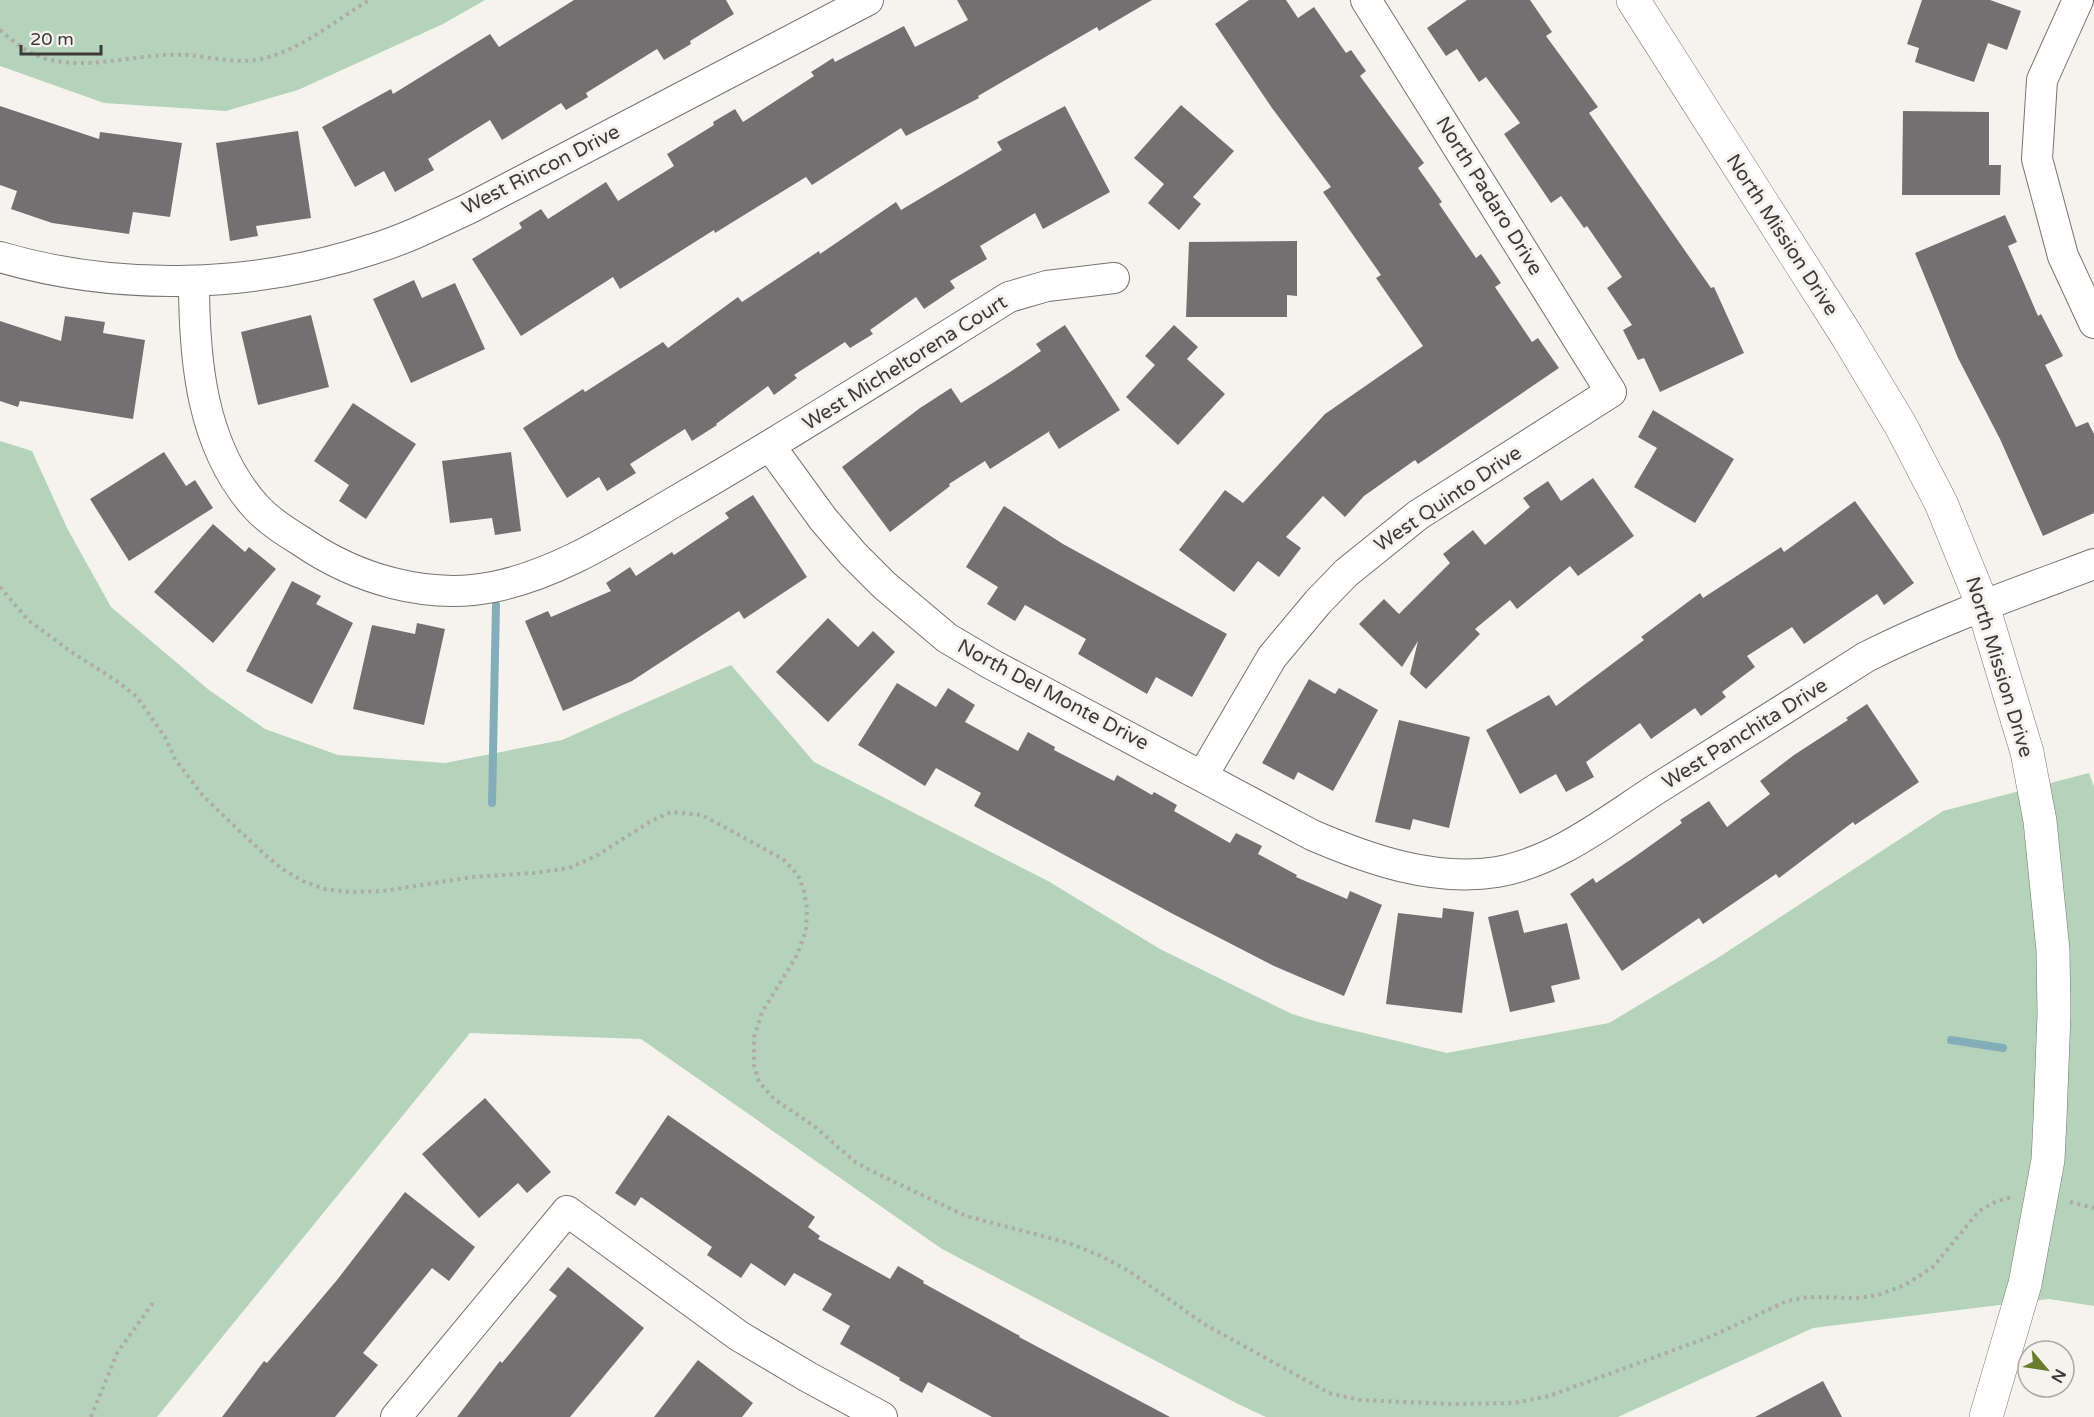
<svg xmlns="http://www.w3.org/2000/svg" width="2094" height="1417" font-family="'Varela Round',sans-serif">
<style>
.green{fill:#b5d2bb}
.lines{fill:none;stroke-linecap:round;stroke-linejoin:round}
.stream{stroke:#83aeb9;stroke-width:8}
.building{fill:#747072}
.street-casing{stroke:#767470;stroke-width:32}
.secondary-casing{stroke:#767470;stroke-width:34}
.path{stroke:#adaaa7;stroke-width:4;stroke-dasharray:3 4.5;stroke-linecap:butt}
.street{stroke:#fff;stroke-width:30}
.secondary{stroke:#fff;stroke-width:33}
.labels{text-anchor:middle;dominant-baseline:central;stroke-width:6;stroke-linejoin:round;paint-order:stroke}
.street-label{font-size:20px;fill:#3c3b39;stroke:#f6f3ef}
</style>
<rect width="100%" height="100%" fill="#f6f3ef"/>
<path class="green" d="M 0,0 L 485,0 L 443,24 L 298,90 L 226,111 L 104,103 L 3,67 L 0,66 Z
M 0,441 L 32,451 L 67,528 L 111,607 L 209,690 L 265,729 L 338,755 L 445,763 L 562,740 L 731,665 L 814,762 L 1048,881 L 1160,949 L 1292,1014 L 1318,1022 L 1447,1053 L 1609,1023 L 1716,959 L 1943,811 L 2089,773 L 2094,787 L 2094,1306 L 2049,1299 L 1813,1328 L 1618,1417 L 1266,1417 L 1238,1404 L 942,1249 L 641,1039 L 470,1033 L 157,1417 L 0,1417 Z"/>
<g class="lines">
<path class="stream" d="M 492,803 L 496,605
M 1951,1040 L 2003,1048"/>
</g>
<path class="building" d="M 574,0 L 726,0 L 734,14 L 690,41 L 691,44 L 664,60 L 657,49 L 586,93 L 588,97 L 566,110 L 561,103 L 502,140 L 490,120 L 428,159 L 434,170 L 395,192 L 384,171 L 355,187 L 322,127 L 391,89 L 393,94 L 490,34 L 499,47 Z
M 957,0 L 1152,0 L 1099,31 L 1097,27 L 978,96 L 979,98 L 906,136 L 901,128 L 812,185 L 806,177 L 715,233 L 714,230 L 620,289 L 613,277 L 521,336 L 472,259 L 522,228 L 519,223 L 541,209 L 548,219 L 606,182 L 618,201 L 674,166 L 667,154 L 714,125 L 713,122 L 735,109 L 743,122 L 814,76 L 811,72 L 833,58 L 835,62 L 904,26 L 915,47 L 968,20 Z
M 1249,0 L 1286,0 L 1298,18 L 1314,7 L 1346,53 L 1351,50 L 1366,71 L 1360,76 L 1424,163 L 1418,168 L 1442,202 L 1439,204 L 1476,258 L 1481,254 L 1501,283 L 1495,287 L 1532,342 L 1538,338 L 1559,368 L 1418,464 L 1415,460 L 1364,496 L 1345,517 L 1323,496 L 1286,537 L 1301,548 L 1279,577 L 1258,561 L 1234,592 L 1179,550 L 1225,490 L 1243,503 L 1325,414 L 1423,346 L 1376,278 L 1381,275 L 1323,192 L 1331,187 L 1272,108 L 1215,24 Z
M 1467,0 L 1530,0 L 1552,32 L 1546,36 L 1598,107 L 1589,113 L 1711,288 L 1714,287 L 1744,353 L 1660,392 L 1644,358 L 1638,360 L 1623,330 L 1632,325 L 1607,288 L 1622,277 L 1587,226 L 1584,228 L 1561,196 L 1551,203 L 1504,134 L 1520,123 L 1486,77 L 1479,82 L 1457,49 L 1446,56 L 1427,28 Z
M 1922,0 L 1990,0 L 2021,11 L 2007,50 L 1988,43 L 1974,82 L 1915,62 L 1919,48 L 1907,44 Z
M 1181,105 L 1234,151 L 1193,197 L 1201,204 L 1179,230 L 1148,203 L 1164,184 L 1134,158 Z
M 0,106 L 99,139 L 100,132 L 182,143 L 170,217 L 133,212 L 129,234 L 52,223 L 11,209 L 17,191 L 0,185 Z
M 1065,106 L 1110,192 L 1043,229 L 1035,213 L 980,246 L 987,259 L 950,281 L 955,288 L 924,309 L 916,297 L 870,330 L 873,334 L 850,348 L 845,342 L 794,375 L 797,378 L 774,395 L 768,386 L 716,424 L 717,425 L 692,441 L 685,429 L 630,464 L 636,473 L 607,491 L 599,477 L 567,498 L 523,428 L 583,389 L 585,392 L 663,342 L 668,348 L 738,297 L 742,302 L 819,251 L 820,254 L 896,202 L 901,210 L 1002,150 L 997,142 Z
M 1903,111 L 1989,112 L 1989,165 L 2001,165 L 2000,195 L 1902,195 Z
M 298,131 L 311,218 L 256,226 L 258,236 L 230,241 L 216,143 Z
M 2005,215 L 2017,242 L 2008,246 L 2038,316 L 2041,314 L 2063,356 L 2045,365 L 2076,427 L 2088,422 L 2094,434 L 2094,513 L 2043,536 L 2000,439 L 1958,358 L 1915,253 Z
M 1297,241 L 1297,296 L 1287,295 L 1287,317 L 1186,317 L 1189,242 Z
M 414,280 L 422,298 L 455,283 L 485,349 L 411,383 L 373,299 Z
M 311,315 L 329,387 L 258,405 L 241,332 Z
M 65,316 L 105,322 L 103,333 L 145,340 L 133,419 L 20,401 L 18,407 L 0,401 L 0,321 L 61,341 Z
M 1065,325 L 1120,410 L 1059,449 L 1049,433 L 1050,431 L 990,469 L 985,461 L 949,484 L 950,486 L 890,532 L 842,467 L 920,408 L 951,388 L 961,403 L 1010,372 L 1041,351 L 1036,344 Z
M 1174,325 L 1198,347 L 1187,359 L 1225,394 L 1178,445 L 1126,397 L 1155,365 L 1145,356 Z
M 353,403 L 416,444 L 366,519 L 339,501 L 349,485 L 314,461 Z
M 1653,410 L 1734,459 L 1695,523 L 1634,487 L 1657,448 L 1638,437 Z
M 164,452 L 186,486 L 195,480 L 213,508 L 129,561 L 90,499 Z
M 511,452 L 521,531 L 495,535 L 492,518 L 450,523 L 442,461 Z
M 1593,478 L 1634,536 L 1578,576 L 1570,566 L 1517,609 L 1510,600 L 1475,629 L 1480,634 L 1426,689 L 1410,674 L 1418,641 L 1402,667 L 1359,624 L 1384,599 L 1399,614 L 1450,563 L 1443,554 L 1473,530 L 1485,545 L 1530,507 L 1523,498 L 1548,481 L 1561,501 Z
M 753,495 L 807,577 L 744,619 L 739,611 L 632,681 L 563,711 L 525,621 L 548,611 L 551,617 L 611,591 L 606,583 L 630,567 L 636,576 L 672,552 L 674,555 L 729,518 L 725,513 Z
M 1855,501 L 1914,583 L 1884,605 L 1877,594 L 1804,644 L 1792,627 L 1747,656 L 1755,667 L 1722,692 L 1726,697 L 1701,716 L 1695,708 L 1651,739 L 1640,723 L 1586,762 L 1594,777 L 1566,792 L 1556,774 L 1520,794 L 1486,730 L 1549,695 L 1556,706 L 1644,640 L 1641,637 L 1700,593 L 1703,598 L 1781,547 L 1784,552 Z
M 1004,506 L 1063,544 L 1227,634 L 1192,697 L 1156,677 L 1147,694 L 1078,654 L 1086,639 L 1025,605 L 1015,621 L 987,604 L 998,587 L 966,567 Z
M 213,524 L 245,552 L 249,547 L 276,569 L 213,643 L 154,592 Z
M 292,581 L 321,596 L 316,604 L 353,623 L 312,704 L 246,671 Z
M 828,618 L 858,647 L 873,631 L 895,652 L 828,722 L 776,672 Z
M 417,623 L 445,629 L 424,725 L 353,709 L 372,625 L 415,634 Z
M 1309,679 L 1335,694 L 1339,688 L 1378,710 L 1333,791 L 1298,772 L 1294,780 L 1262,763 Z
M 897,683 L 936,707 L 948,688 L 975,705 L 965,722 L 1018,751 L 1028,732 L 1055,747 L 1054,750 L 1114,781 L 1117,775 L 1152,795 L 1154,792 L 1177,805 L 1174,811 L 1230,843 L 1236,833 L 1262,846 L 1258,854 L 1297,875 L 1296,877 L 1347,899 L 1350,891 L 1382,905 L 1344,996 L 1274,966 L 1173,914 L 974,806 L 981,793 L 936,768 L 925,786 L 858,745 Z
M 1867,704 L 1919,782 L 1855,825 L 1853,822 L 1779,878 L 1776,874 L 1703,924 L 1699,918 L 1622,971 L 1570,894 L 1593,878 L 1596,883 L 1633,858 L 1682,823 L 1680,820 L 1709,801 L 1727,827 L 1770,794 L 1760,781 L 1794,755 L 1848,720 L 1846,718 Z
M 1399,720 L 1470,737 L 1449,828 L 1413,819 L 1410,830 L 1375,822 Z
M 1443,908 L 1474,912 L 1462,1013 L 1386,1004 L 1398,913 L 1442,918 Z
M 1518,910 L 1524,933 L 1567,923 L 1580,979 L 1551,986 L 1555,1002 L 1510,1012 L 1488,917 Z
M 485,1098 L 551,1172 L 527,1193 L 518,1183 L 479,1218 L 422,1154 Z
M 668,1115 L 815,1217 L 808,1227 L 820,1236 L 818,1239 L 890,1279 L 898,1266 L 924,1281 L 923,1283 L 1020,1336 L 1019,1337 L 1170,1417 L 992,1417 L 928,1382 L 922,1393 L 899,1380 L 900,1378 L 840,1344 L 850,1326 L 822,1310 L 832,1294 L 794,1273 L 785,1286 L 751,1263 L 741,1278 L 707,1255 L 712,1247 L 641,1197 L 635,1206 L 615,1193 Z
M 405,1192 L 475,1247 L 449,1281 L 432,1268 L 363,1353 L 378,1365 L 335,1417 L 222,1417 L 264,1361 L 267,1363 L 337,1280 Z
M 568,1267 L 644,1328 L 570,1417 L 457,1417 L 500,1361 L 502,1363 L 557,1296 L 549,1290 Z
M 698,1360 L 753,1403 L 742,1417 L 654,1417 Z
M 1823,1381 L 1842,1417 L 1755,1417 Z"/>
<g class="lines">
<defs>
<path id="street" d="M 2078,0 L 2042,80 L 2037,159 L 2063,256 L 2094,323
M 0,257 C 119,292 255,288 373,249 C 406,239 438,223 470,208 L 868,0
M 194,281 C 194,359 201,447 257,508 C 269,521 286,532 301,541 C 356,579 427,600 493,587 C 562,573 622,532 681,498 C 792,434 900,365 1009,297 L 1047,286 L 1114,278
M 770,446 L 823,519 L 853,554 L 884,585 L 947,638 L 991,664 L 1312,835 C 1370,860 1434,882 1497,872 C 1558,861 1608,820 1658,788 C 1727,745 1797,701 1866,657 C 1939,620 2017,593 2094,564
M 1203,775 L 1272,657 L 1318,602 L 1346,573 L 1418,515 L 1611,392 L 1366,0
M 396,1417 L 567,1211 L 739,1336 L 808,1377 L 882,1417"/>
<path id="secondary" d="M 1633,0 L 1847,336 L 1901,426 L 1941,503 L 1983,606 L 2027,752 L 2040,821 L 2053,950 L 2054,1014 L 2050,1119 L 2048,1160 L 2025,1284 L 1986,1417"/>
</defs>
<use href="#street" class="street-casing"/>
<use href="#secondary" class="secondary-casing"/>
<path class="path" d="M 0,30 C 15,43 31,56 51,60 C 96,70 141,52 188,55 C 212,57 241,65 265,58 C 305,47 335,21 369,0
M 0,587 L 28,620 L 70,651 L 118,682 L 137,697 L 165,737 L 175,759 L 203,796 L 264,854 L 282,869 L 303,881 L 324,889 L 350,892 L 383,891 L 473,877 L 534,873 L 569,868 L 596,856 L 651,821 L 671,812 L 702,815 L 783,859 L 798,875 L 804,891 L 807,909 L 806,931 L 796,957 L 762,1012 L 754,1037 L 754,1065 L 759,1082 L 774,1099 L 814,1126 L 855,1162 L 880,1175 L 966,1216 L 1069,1243 L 1101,1256 L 1129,1271 L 1204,1324 L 1329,1393 L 1360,1400 L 1451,1404 L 1514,1403 L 1549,1396 L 1712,1336 L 1787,1301 L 1808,1297 L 1857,1298 L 1878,1295 L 1905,1285 L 1933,1267 L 1979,1211 L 1997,1201 L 2013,1197
M 2070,1202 L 2094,1208
M 91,1417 L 117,1353 L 155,1300"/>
<use href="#street" class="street"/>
<use href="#secondary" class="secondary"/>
</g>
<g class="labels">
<g class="street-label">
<text transform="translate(541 170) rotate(-27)">West Rincon Drive</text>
<text transform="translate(1489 196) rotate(58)">North Padaro Drive</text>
<text transform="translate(1782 235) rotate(57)">North Mission Drive</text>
<text transform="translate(905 363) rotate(-32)">West Micheltorena Court</text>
<text transform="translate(1448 499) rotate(-34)">West Quinto Drive</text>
<text transform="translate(1999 667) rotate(73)">North Mission Drive</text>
<text transform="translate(1053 695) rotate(28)">North Del Monte Drive</text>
<text transform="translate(1745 734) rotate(-32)">West Panchita Drive</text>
</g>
</g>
<g transform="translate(2046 1369) rotate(119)"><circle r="28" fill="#f6f3ef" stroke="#aca9a6" stroke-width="1.5"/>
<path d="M0-4.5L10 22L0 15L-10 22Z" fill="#697d2e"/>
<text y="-9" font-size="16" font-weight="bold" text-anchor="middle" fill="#3c3b39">N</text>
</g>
<path d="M21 45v9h80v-9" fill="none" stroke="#3c3b39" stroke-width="3"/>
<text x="30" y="45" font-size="18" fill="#3c3b39" stroke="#f6f3ef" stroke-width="4.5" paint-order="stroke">20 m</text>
</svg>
